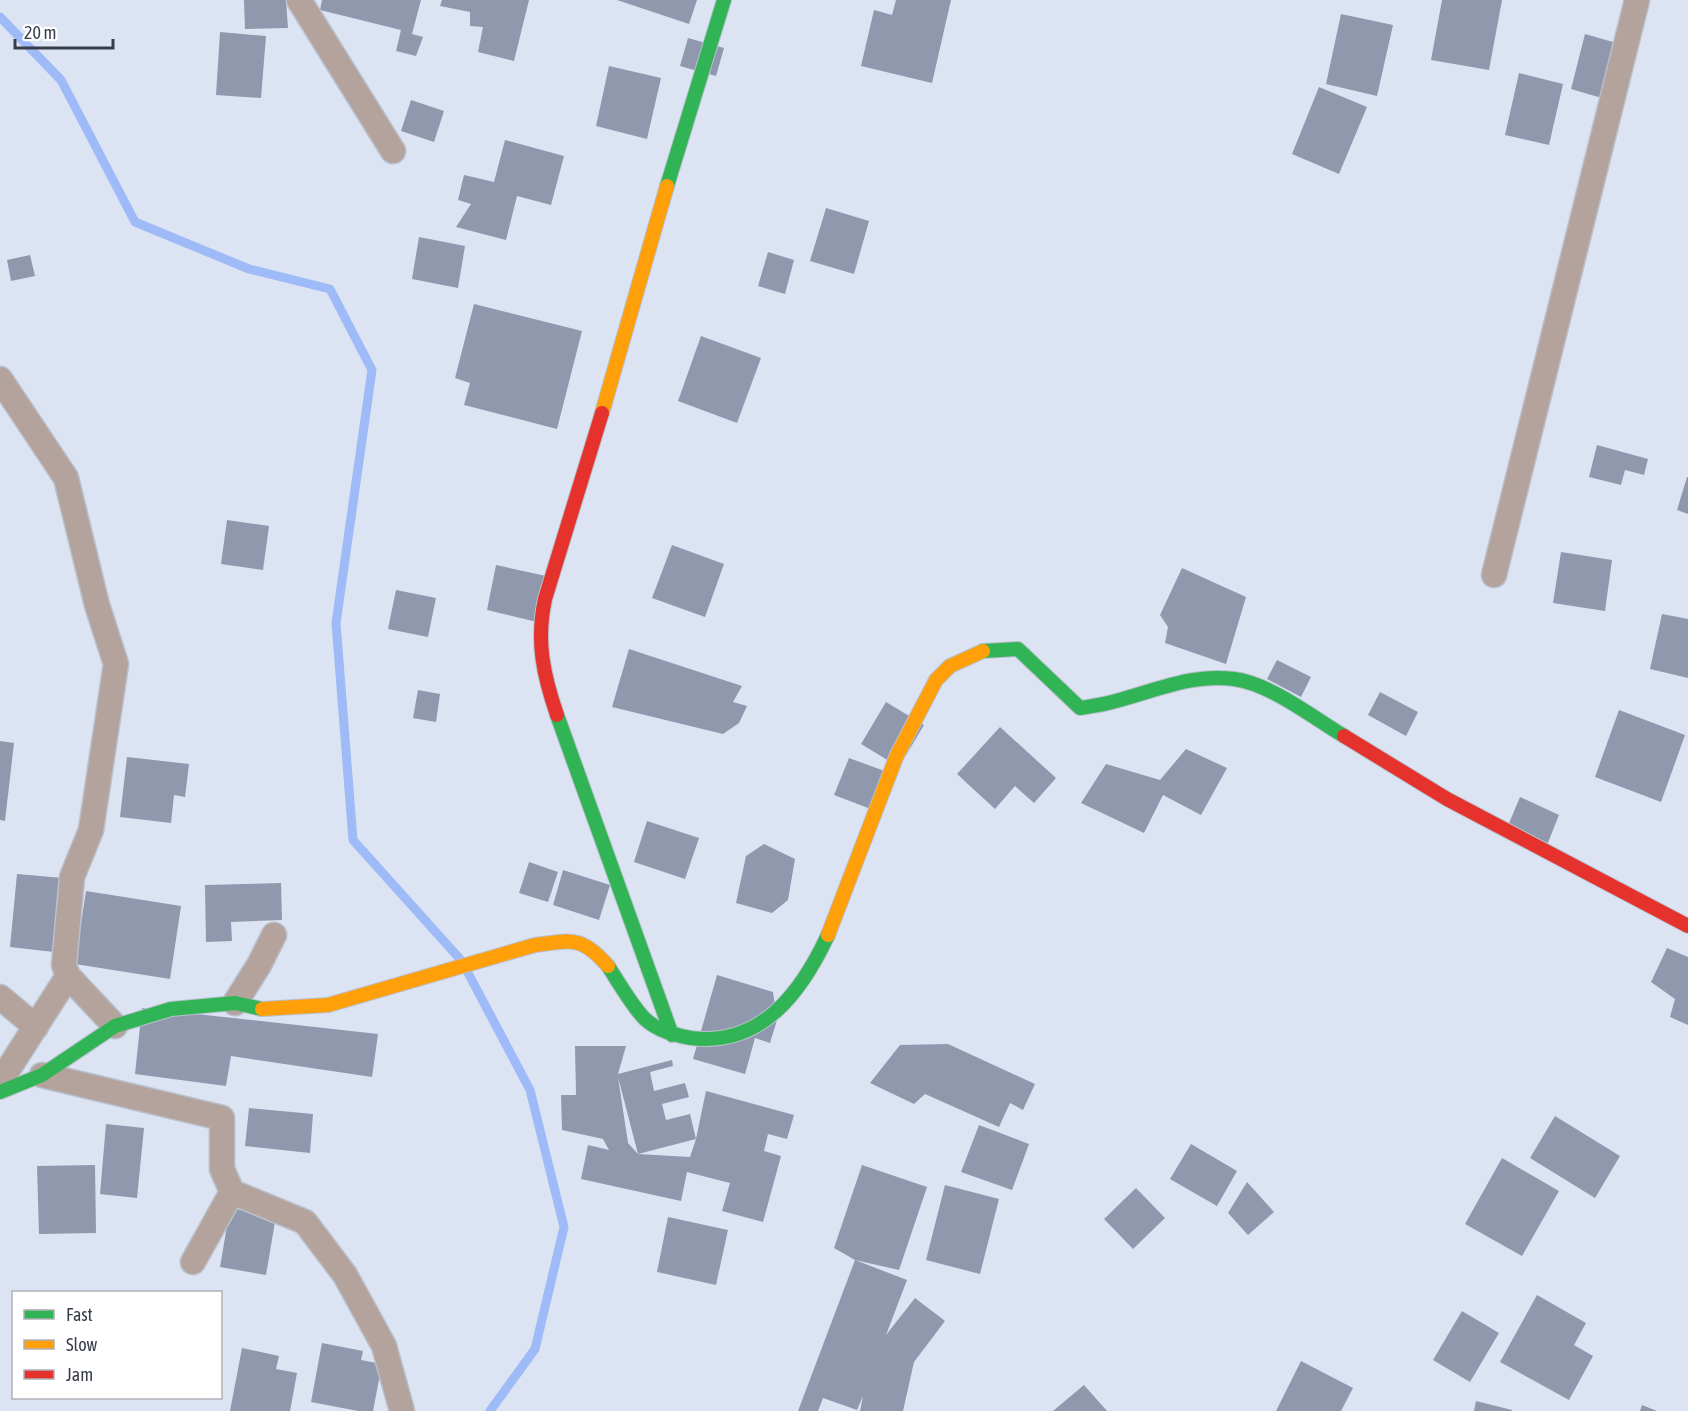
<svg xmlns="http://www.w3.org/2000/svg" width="1688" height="1411" font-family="'Asap Condensed',sans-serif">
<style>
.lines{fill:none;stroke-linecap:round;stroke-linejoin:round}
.stream{stroke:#9ebaf7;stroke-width:9}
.building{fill:#8f98ad;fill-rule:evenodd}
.street-casing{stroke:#b9c0cc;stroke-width:27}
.fast-casing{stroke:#b9c0cc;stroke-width:16}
.slow-casing{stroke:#b9c0cc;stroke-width:16}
.jam-casing{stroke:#b9c0cc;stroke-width:16}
.street{stroke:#b3a39c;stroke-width:24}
.fast{stroke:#30b455;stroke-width:14}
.slow{stroke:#ff9f0a;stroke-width:14}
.jam{stroke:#e5322d;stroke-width:14}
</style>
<rect width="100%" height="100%" fill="#dce4f4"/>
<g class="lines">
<path class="stream" d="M 0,17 L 61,80 L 135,222 L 249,269 L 330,289 L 372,370 L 336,623 L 353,840 L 460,959
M 467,971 L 530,1090 L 564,1227 L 535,1349 L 490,1411"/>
</g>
<path class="building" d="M 244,0 L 286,0 L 288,28 L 245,29 Z
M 322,0 L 421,0 L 412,34 L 423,37 L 416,56 L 396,51 L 401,30 L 320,10 Z
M 442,0 L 529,0 L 514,61 L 478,52 L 483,27 L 470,26 L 470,12 L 440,6 Z
M 617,0 L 697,0 L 689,24 Z
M 896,0 L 951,0 L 932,83 L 861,66 L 874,10 L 892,15 Z
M 1442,0 L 1502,0 L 1489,70 L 1431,60 Z
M 1341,14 L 1393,25 L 1377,96 L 1326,84 Z
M 220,32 L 266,36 L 261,98 L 216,95 Z
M 1585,34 L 1620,44 L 1605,99 L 1571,89 Z
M 688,38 L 724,48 L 716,76 L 680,66 Z
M 609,66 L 661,78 L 647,139 L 596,126 Z
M 1519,73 L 1563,84 L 1549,145 L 1505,135 Z
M 1319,87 L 1367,107 L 1339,174 L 1292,154 Z
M 411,100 L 444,111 L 434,142 L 401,131 Z
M 505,140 L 564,156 L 551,205 L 517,196 L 506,240 L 456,227 L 471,204 L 458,200 L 464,175 L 494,182 Z
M 826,208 L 869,221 L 854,274 L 810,261 Z
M 419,237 L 465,246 L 458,288 L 412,279 Z
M 768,252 L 794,260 L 785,294 L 758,286 Z
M 30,255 L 35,276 L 11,281 L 7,260 Z
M 474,304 L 582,331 L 557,429 L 464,405 L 470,383 L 455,378 Z
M 701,336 L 761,358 L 737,423 L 678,401 Z
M 1597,445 L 1648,459 L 1644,475 L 1625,470 L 1621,485 L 1589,477 Z
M 1687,477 L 1688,477 L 1688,514 L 1677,510 Z
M 227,520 L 269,526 L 263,570 L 221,564 Z
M 672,545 L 724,564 L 705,617 L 652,598 Z
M 1561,552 L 1612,560 L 1605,611 L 1553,603 Z
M 496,565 L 546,576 L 537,622 L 487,610 Z
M 1182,568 L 1246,597 L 1226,664 L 1165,643 L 1168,627 L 1160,615 Z
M 396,590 L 436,598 L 428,637 L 388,629 Z
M 1662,614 L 1688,619 L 1688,678 L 1650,669 Z
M 629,649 L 742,686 L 733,702 L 747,706 L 739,723 L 723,734 L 612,707 Z
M 1277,660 L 1311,677 L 1301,697 L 1267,679 Z
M 418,690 L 440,694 L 436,722 L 413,718 Z
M 1380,692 L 1418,712 L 1406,736 L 1368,715 Z
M 886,702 L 924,725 L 899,767 L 861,744 Z
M 1619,710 L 1685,735 L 1661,802 L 1595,777 Z
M 1000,727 L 1056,778 L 1034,803 L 1015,786 L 995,809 L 957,774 Z
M 0,741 L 14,743 L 5,821 L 0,820 Z
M 1186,749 L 1227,768 L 1201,815 L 1163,795 L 1144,833 L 1081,803 L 1106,764 L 1160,780 Z
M 127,757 L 189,764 L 185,797 L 174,795 L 171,823 L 120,817 Z
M 849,758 L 890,773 L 876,811 L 834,795 Z
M 1520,797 L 1559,815 L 1547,845 L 1507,828 Z
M 647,821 L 699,838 L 685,879 L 634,862 Z
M 764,844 L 795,859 L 788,900 L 772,913 L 736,903 L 746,856 Z
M 529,862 L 558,872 L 548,902 L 519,893 Z
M 563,870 L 610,885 L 599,920 L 553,905 Z
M 17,874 L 63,878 L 54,952 L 10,947 Z
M 281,883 L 282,920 L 231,922 L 232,941 L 206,942 L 205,885 Z
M 86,891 L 181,906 L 170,979 L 75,964 Z
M 1667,948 L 1688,957 L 1688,1025 L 1670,1017 L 1675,999 L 1651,982 Z
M 717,975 L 773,992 L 777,1020 L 770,1043 L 755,1038 L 745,1074 L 693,1059 Z
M 142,1008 L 378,1034 L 372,1077 L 231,1056 L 226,1086 L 135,1074 Z
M 948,1044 L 1035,1084 L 1023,1110 L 1010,1103 L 999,1127 L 925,1094 L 914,1104 L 870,1083 L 900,1045 Z
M 575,1046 L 626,1046 L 618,1074 L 672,1060 L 673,1066 L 650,1072 L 654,1091 L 685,1083 L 689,1097 L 662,1104 L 666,1120 L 690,1114 L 696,1139 L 706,1091 L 794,1115 L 787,1139 L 768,1134 L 764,1151 L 781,1156 L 763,1222 L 722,1211 L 730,1183 L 687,1172 L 681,1201 L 581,1179 L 588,1145 L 609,1150 L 603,1139 L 562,1130 L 561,1095 L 576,1095 ZM 618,1077 L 638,1154 L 696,1139 L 690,1157 L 638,1154 L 628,1143 Z
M 249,1108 L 313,1114 L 310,1153 L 245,1146 Z
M 1555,1116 L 1620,1156 L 1595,1198 L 1530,1158 Z
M 106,1124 L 144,1128 L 137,1198 L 100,1194 Z
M 979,1125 L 1029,1144 L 1012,1190 L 961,1172 Z
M 1191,1144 L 1237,1171 L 1217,1206 L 1170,1179 Z
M 1502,1158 L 1559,1191 L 1522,1256 L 1465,1224 Z
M 95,1165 L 96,1233 L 39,1234 L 37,1166 Z
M 862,1165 L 927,1187 L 899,1270 L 855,1260 L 834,1248 Z
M 1247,1182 L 1274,1212 L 1248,1235 L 1228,1213 Z
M 945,1185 L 999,1199 L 980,1274 L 926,1260 Z
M 1136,1188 L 1165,1218 L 1133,1249 L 1104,1219 Z
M 230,1208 L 276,1216 L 266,1275 L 220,1267 Z
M 668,1217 L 728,1230 L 716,1285 L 657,1272 Z
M 855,1260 L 907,1280 L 886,1335 L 915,1298 L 945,1321 L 914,1362 L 903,1411 L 860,1411 L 863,1396 L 857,1410 L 823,1398 L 818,1411 L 798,1411 Z
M 1537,1295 L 1586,1323 L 1574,1345 L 1593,1356 L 1569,1400 L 1500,1362 Z
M 1462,1311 L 1499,1333 L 1470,1382 L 1433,1360 Z
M 322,1343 L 363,1351 L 361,1360 L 382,1364 L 373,1411 L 358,1411 L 311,1402 Z
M 242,1348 L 279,1356 L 276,1369 L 297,1373 L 290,1411 L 230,1411 Z
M 1301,1361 L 1353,1388 L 1341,1411 L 1276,1411 Z
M 1084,1385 L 1107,1411 L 1053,1411 Z
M 1476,1401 L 1512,1410 L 1512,1411 L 1474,1411 Z
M 1642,1405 L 1657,1411 L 1640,1411 Z"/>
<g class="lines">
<defs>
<path id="street" d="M 299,0 L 393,151
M 0,379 L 66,478 L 97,605 L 116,664 L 91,830 L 72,877 L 64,965 L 68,976 L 115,1026
M 1494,575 L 1637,0
M 0,997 L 36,1027
M 235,1003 L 259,965 L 274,935
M 42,1075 L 222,1118 L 222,1169 L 232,1192 L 305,1222 L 345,1275 L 384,1346 L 402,1411
M 0,1082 L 68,976
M 193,1262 L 232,1192"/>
<path id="fast" d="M 667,186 L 724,0
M 983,651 L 1018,649 L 1080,708 C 1091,706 1102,705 1112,702 C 1152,692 1192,673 1234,679 C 1271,684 1312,717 1344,736
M 557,715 L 672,1035
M 608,966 C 617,980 634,1009 645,1019 C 658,1031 675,1035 691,1038 C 762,1047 802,991 828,935
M 0,1092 L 42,1075 L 115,1026 L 171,1009 L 235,1003 L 262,1009"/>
<path id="slow" d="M 602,413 L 667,186
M 828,935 L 897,755 L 936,680 L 950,666 L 983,651
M 262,1009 L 328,1005 L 535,945 C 572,940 582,936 608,966"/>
<path id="jam" d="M 557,715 C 543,674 536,641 545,599 L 602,413
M 1344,736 L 1447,799 L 1688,926"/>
</defs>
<use href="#street" class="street-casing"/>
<use href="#fast" class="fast-casing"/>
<use href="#slow" class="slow-casing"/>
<use href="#jam" class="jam-casing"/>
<use href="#street" class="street"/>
<use href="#fast" class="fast"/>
<use href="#slow" class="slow"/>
<use href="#jam" class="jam"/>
</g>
<rect x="12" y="1291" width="210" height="108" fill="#ffffff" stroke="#afb1b6" stroke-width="1.5"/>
<rect x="24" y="1310" width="30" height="9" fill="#30b455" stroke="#afb1b6" stroke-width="1.5"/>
<text x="66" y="1321" font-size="18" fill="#373d48">Fast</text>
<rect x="24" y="1340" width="30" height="9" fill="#ff9f0a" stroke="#afb1b6" stroke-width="1.5"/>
<text x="66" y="1351" font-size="18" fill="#373d48">Slow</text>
<rect x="24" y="1370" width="30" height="9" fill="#e5322d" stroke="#afb1b6" stroke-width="1.5"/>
<text x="66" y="1381" font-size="18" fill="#373d48">Jam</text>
<path d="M15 39v9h98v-9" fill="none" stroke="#373d48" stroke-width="3"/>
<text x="24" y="39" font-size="18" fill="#373d48" stroke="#ffffff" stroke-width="4.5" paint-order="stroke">20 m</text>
</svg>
